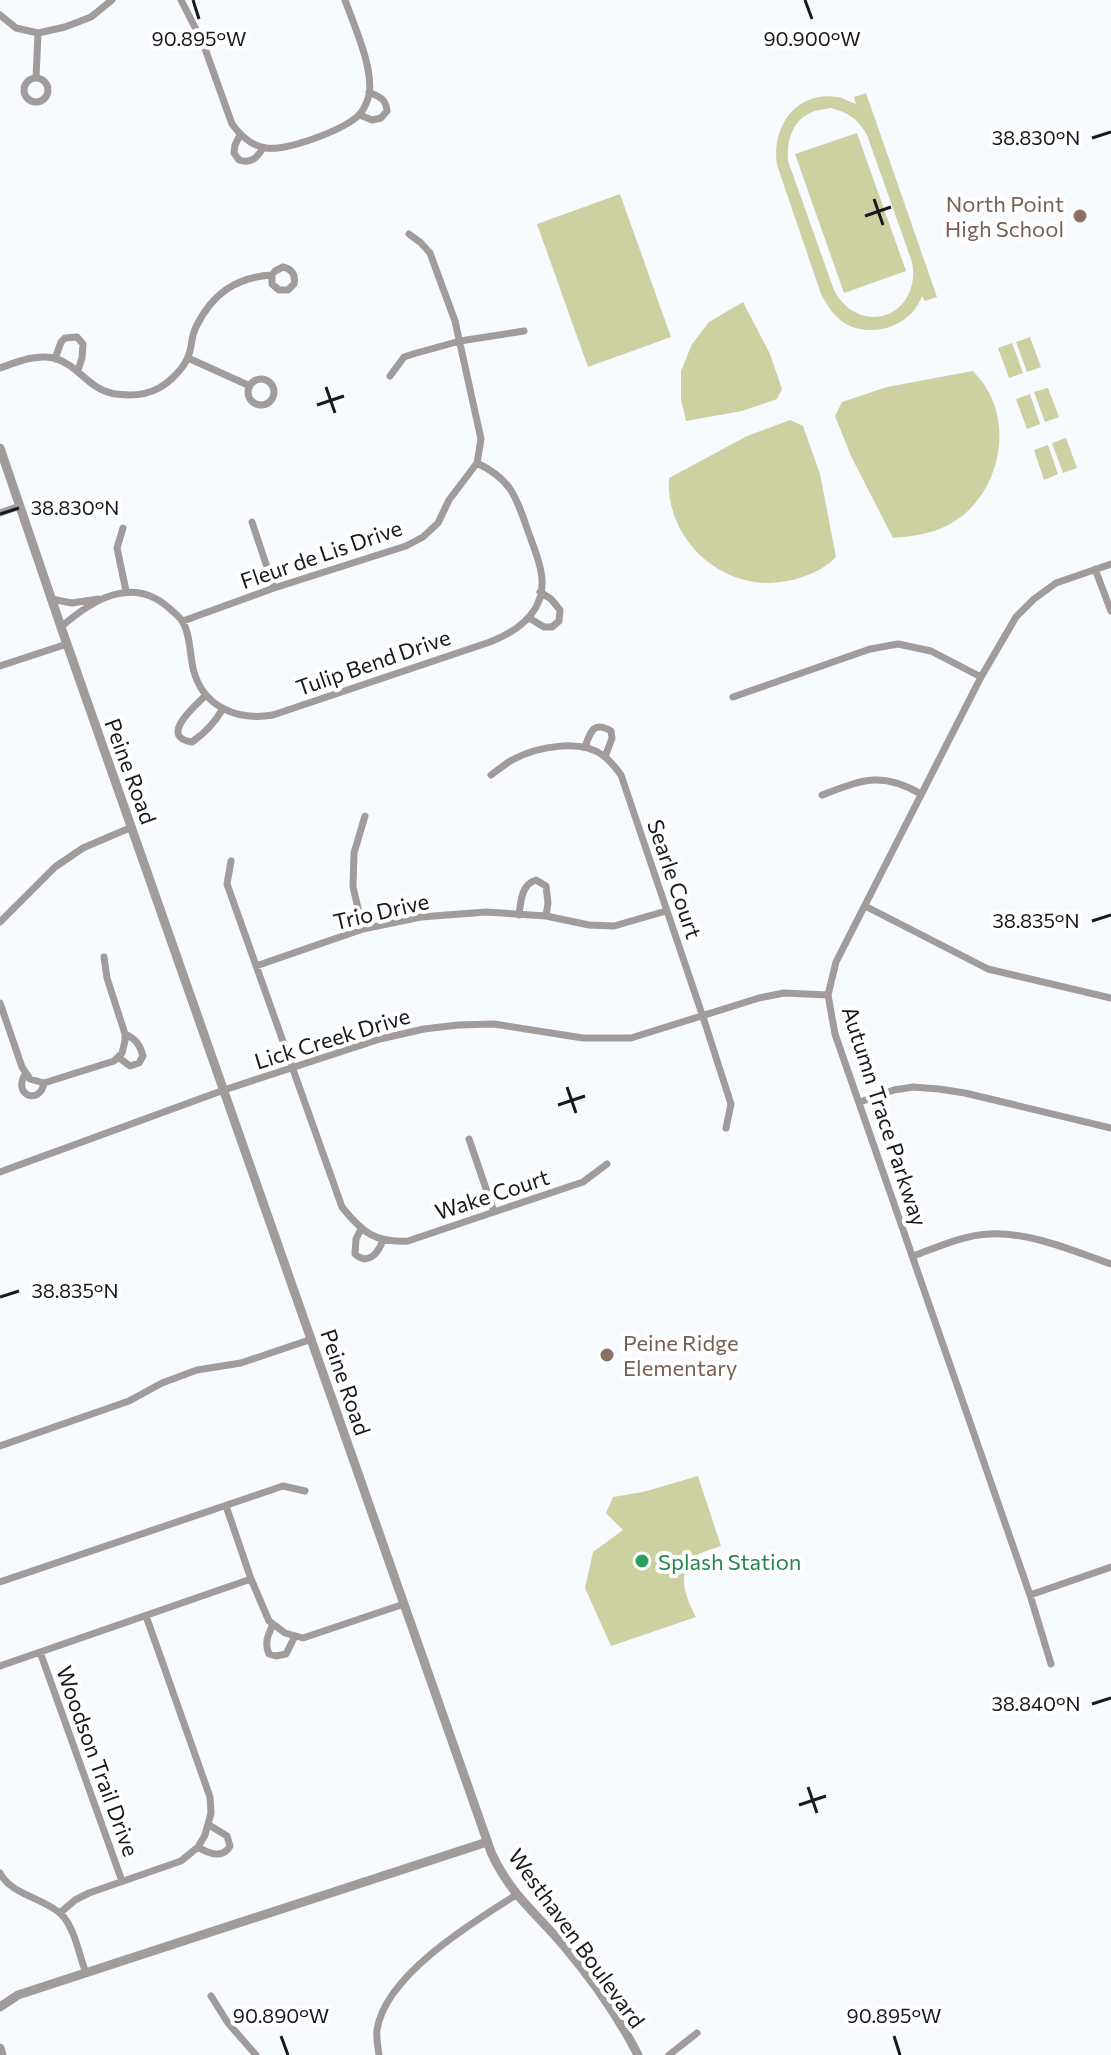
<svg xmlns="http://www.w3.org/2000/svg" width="1111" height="2055" font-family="Commissioner,sans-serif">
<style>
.green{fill:#cdd0a1;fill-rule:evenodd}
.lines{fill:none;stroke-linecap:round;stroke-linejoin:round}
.minor{stroke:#a19b9b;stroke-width:7}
.tertiary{stroke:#a19b9b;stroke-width:9}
.ticks{fill:none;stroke:#17191d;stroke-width:3}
.education-dot{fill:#8d6e63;stroke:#fff;stroke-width:3}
.leisure-dot{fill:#2e9e5b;stroke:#fff;stroke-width:3}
.labels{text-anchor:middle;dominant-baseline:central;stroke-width:8;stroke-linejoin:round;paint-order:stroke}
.education-label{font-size:22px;fill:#785e54;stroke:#fff;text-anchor:end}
.street-label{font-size:22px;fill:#17191d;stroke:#fff}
.leisure-label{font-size:22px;fill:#27864d;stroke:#fff;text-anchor:start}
.ticks-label{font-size:20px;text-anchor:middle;fill:#17191d;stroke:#fff;stroke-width:8;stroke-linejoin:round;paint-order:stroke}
</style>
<rect width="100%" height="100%" fill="#f7fafe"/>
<path class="green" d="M 866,93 L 937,297 L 925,301 L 922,296 C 912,325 874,339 846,324 C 834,317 828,306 821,294 L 777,165 C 771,127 796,90 838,97 C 844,98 850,102 856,104 L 854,97 ZM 831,108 C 849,113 858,119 867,135 L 912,262 C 922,316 860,339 834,290 L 788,161 C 787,142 791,121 812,112 C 817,110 825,109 831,108 Z
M 857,133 L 906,271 L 844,293 L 795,154 Z
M 620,194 L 671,337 L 588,367 L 537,224 Z
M 743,302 L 770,354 L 782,389 L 777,399 L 742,411 L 686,421 L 681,399 L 681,371 L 692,344 L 709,322 Z
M 1030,337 L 1041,367 L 1027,372 L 1016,342 Z
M 1012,343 L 1023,373 L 1009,378 L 998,348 Z
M 973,371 C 977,376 982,381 985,386 C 1013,428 998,491 958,519 C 939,533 916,536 893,538 L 851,456 L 835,416 L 842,402 L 887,387 Z
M 1048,388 L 1059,417 L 1045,422 L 1034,392 Z
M 1030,394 L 1040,424 L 1027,429 L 1016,399 Z
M 790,420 L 803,426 L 820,474 L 836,557 C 822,571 806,577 787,581 C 725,594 665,541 669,478 L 747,436 Z
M 1066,438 L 1077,468 L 1063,473 L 1052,443 Z
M 1048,445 L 1058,474 L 1044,480 L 1034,450 Z
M 698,1476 L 721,1546 C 713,1549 703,1551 696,1556 C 675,1573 686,1598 696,1617 L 611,1646 L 585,1588 L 593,1552 L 623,1530 L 606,1513 L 613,1497 L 643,1492 Z"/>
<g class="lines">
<path class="minor" d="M 181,0 L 203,43 L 232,124 C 240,135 251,146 266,148 C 287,151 341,131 358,116 C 363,111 367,103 369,95 C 374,69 354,25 345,0
M 0,15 L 16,28 L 38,33 L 65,27 L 91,17 L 112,0
M 36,78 L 38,33
M24 90a12 12 0 1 1 24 0a12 12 0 1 1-24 0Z
M 360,115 L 372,120 L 381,118 L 387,111 C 386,99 380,97 369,92
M 240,135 L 235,145 L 234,153 L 239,160 C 251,164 257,158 263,148
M 188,358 L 250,386
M 55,359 L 61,342 L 65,338 L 77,337 L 83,344 L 82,358 L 78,370
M 0,368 C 17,362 35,354 54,358 C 77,364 88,388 111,393 C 116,395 123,394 129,395 C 139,395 150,393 159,388 C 170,382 183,369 188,357 C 192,348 191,336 196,327 C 212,294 236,277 272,275 L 275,271 L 283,267 C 292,269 296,275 294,284 L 288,290 L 279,290 L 272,284 L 272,275
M 390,376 L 404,357 L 413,354 L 460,341 L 524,331
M248 392a13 13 0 1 1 26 0a13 13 0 1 1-26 0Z
M 0,513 L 20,506
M 252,522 L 274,588
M 123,528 L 117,548 L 126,591
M 1095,569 L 1111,611
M 51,599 L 72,603 L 98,599
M 529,618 L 544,627 L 552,627 L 559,621 L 560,610 L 551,599 L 540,592
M 183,621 L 274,588 L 406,546 L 423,537 L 438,523 L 449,500 L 477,463 L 481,439 L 455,321 L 430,253 L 421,243 L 409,234
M 61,627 C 92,600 132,575 169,608 C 173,612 179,616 182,621 C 190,632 190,655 193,668 C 202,707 237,721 273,715 L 490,642 C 523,629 550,606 540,567 C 537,554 532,543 528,531 C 516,497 512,480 477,463
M 0,666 L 67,644
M 206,695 C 195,706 158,737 192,742 C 205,733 214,724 222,710
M 733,697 L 870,649 L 898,644 L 931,651 L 981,677
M 585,747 C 590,733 593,720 611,731 L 612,738 L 605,757
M 491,775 C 498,770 505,764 512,760 C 536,747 580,738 604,756 C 610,761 616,768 621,775 L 703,1017 L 731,1104 L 726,1128
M 822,795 C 862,780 881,771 921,794
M 231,861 L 227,884 L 342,1207 C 362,1232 375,1243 408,1241 L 583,1182 L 607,1164
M 865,906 L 988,969 L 1111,998
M 519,915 C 521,901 521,885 536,880 L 546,886 L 548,903 L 546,916
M 0,922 L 55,867 L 83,848 L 132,827
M 363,929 L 353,887 L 354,853 L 365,816
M 256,966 L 363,929 L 421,917 L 486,912 L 546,916 L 589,925 L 614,926 L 666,911
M 0,1003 L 22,1067 L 30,1079 L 44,1083 L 114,1061 L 122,1053 L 125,1041 L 125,1034 L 107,978 L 104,957
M 118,1057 L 130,1066 L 139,1063 L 143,1056 C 140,1045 136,1039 125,1034
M 26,1073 C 11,1095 40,1106 44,1083
M 860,1102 L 894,1090 L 913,1087 L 939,1089 L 965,1093 L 1111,1128
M 469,1139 L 494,1212
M 0,1172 L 224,1090 L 380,1039 L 424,1029 L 458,1025 L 494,1024 L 583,1038 L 631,1038 L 759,998 L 784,993 L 828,995
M 361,1229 L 356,1239 L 355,1254 C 368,1266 379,1253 383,1239
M 913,1256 C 938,1247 963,1235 990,1234 C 1031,1232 1073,1251 1111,1264
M 0,1446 L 129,1401 L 162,1383 L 197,1370 L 241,1363 L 312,1339
M 226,1506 L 251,1579 L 269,1621 L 285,1633 L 303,1638 L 404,1604
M 0,1582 L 283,1486 L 305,1491
M 1030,1595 L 1111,1567
M 273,1624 C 268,1635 264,1643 269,1654 L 276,1656 L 286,1654 L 295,1636
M 40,1652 L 122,1881
M 1051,1664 L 1030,1595 L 835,1034 L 828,995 L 836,962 L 981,677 L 1016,617 L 1034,599 L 1056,583 L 1111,564
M 0,1666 L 251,1579
M 198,1847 C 209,1854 223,1859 230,1846 L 227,1836 L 209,1825
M 0,1873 C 11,1895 45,1898 62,1915 C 75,1929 79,1955 86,1973
M 60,1913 L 75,1900 L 89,1893 L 181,1861 L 198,1847 L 205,1835 L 211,1813 L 210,1797 L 146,1616
M 211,1996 L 228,2023 L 256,2055
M 379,2055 C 378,2047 376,2038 377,2030 C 385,1975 473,1922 516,1895
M 669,2055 L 697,2033"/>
<path class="tertiary" d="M 0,448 L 61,627 L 491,1852 C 509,1893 536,1913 564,1946 C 592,1979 618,2016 638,2055
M 0,2007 L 18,1995 L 487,1842
M 0,2048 L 2,2055"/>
</g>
<path class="ticks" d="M 193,0 L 199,19M 805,0 L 812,19M 1092,138 L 1111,132M 874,199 L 883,225M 865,216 L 891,207M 326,387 L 335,413M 317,405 L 344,396M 0,514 L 19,508M 1092,921 L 1111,915M 567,1087 L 576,1113M 558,1105 L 585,1096M 0,1297 L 19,1291M 1092,1704 L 1111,1698M 808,1787 L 817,1813M 799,1805 L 826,1796M 281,2036 L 288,2055M 894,2036 L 900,2055"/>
<g class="education-dot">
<circle cx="1080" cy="216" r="8"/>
<circle cx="607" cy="1355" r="8"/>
</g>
<circle class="leisure-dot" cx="642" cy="1561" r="8"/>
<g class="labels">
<g class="education-label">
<text x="1064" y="203">North Point<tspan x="1064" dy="25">High School</tspan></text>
<text x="623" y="1342" text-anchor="start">Peine Ridge<tspan x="623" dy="25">Elementary</tspan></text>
</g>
<g class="street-label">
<text transform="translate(321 554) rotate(-19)">Fleur de Lis Drive</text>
<text transform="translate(373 662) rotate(-19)">Tulip Bend Drive</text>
<text transform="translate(131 771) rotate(70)">Peine Road</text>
<text transform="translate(675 879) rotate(71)">Searle Court</text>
<text transform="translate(381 911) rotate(-13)">Trio Drive</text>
<text transform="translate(332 1038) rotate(-17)">Lick Creek Drive</text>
<text transform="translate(885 1116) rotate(72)">Autumn Trace Parkway</text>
<text transform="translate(492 1194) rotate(-18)">Wake Court</text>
<text transform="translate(346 1382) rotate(71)">Peine Road</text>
<text transform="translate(98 1761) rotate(70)">Woodson Trail Drive</text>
<text transform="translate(577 1938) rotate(54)">Westhaven Boulevard</text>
</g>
<g class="leisure-label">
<text x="658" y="1561">Splash Station</text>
</g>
</g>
<g class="ticks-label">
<text x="199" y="46">90.895°W</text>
<text x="812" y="46">90.900°W</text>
<text x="1036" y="145">38.830°N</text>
<text x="75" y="515">38.830°N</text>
<text x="1036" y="928">38.835°N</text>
<text x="75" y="1298">38.835°N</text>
<text x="1036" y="1711">38.840°N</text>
<text x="281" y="2023">90.890°W</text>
<text x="894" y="2023">90.895°W</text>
</g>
</svg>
